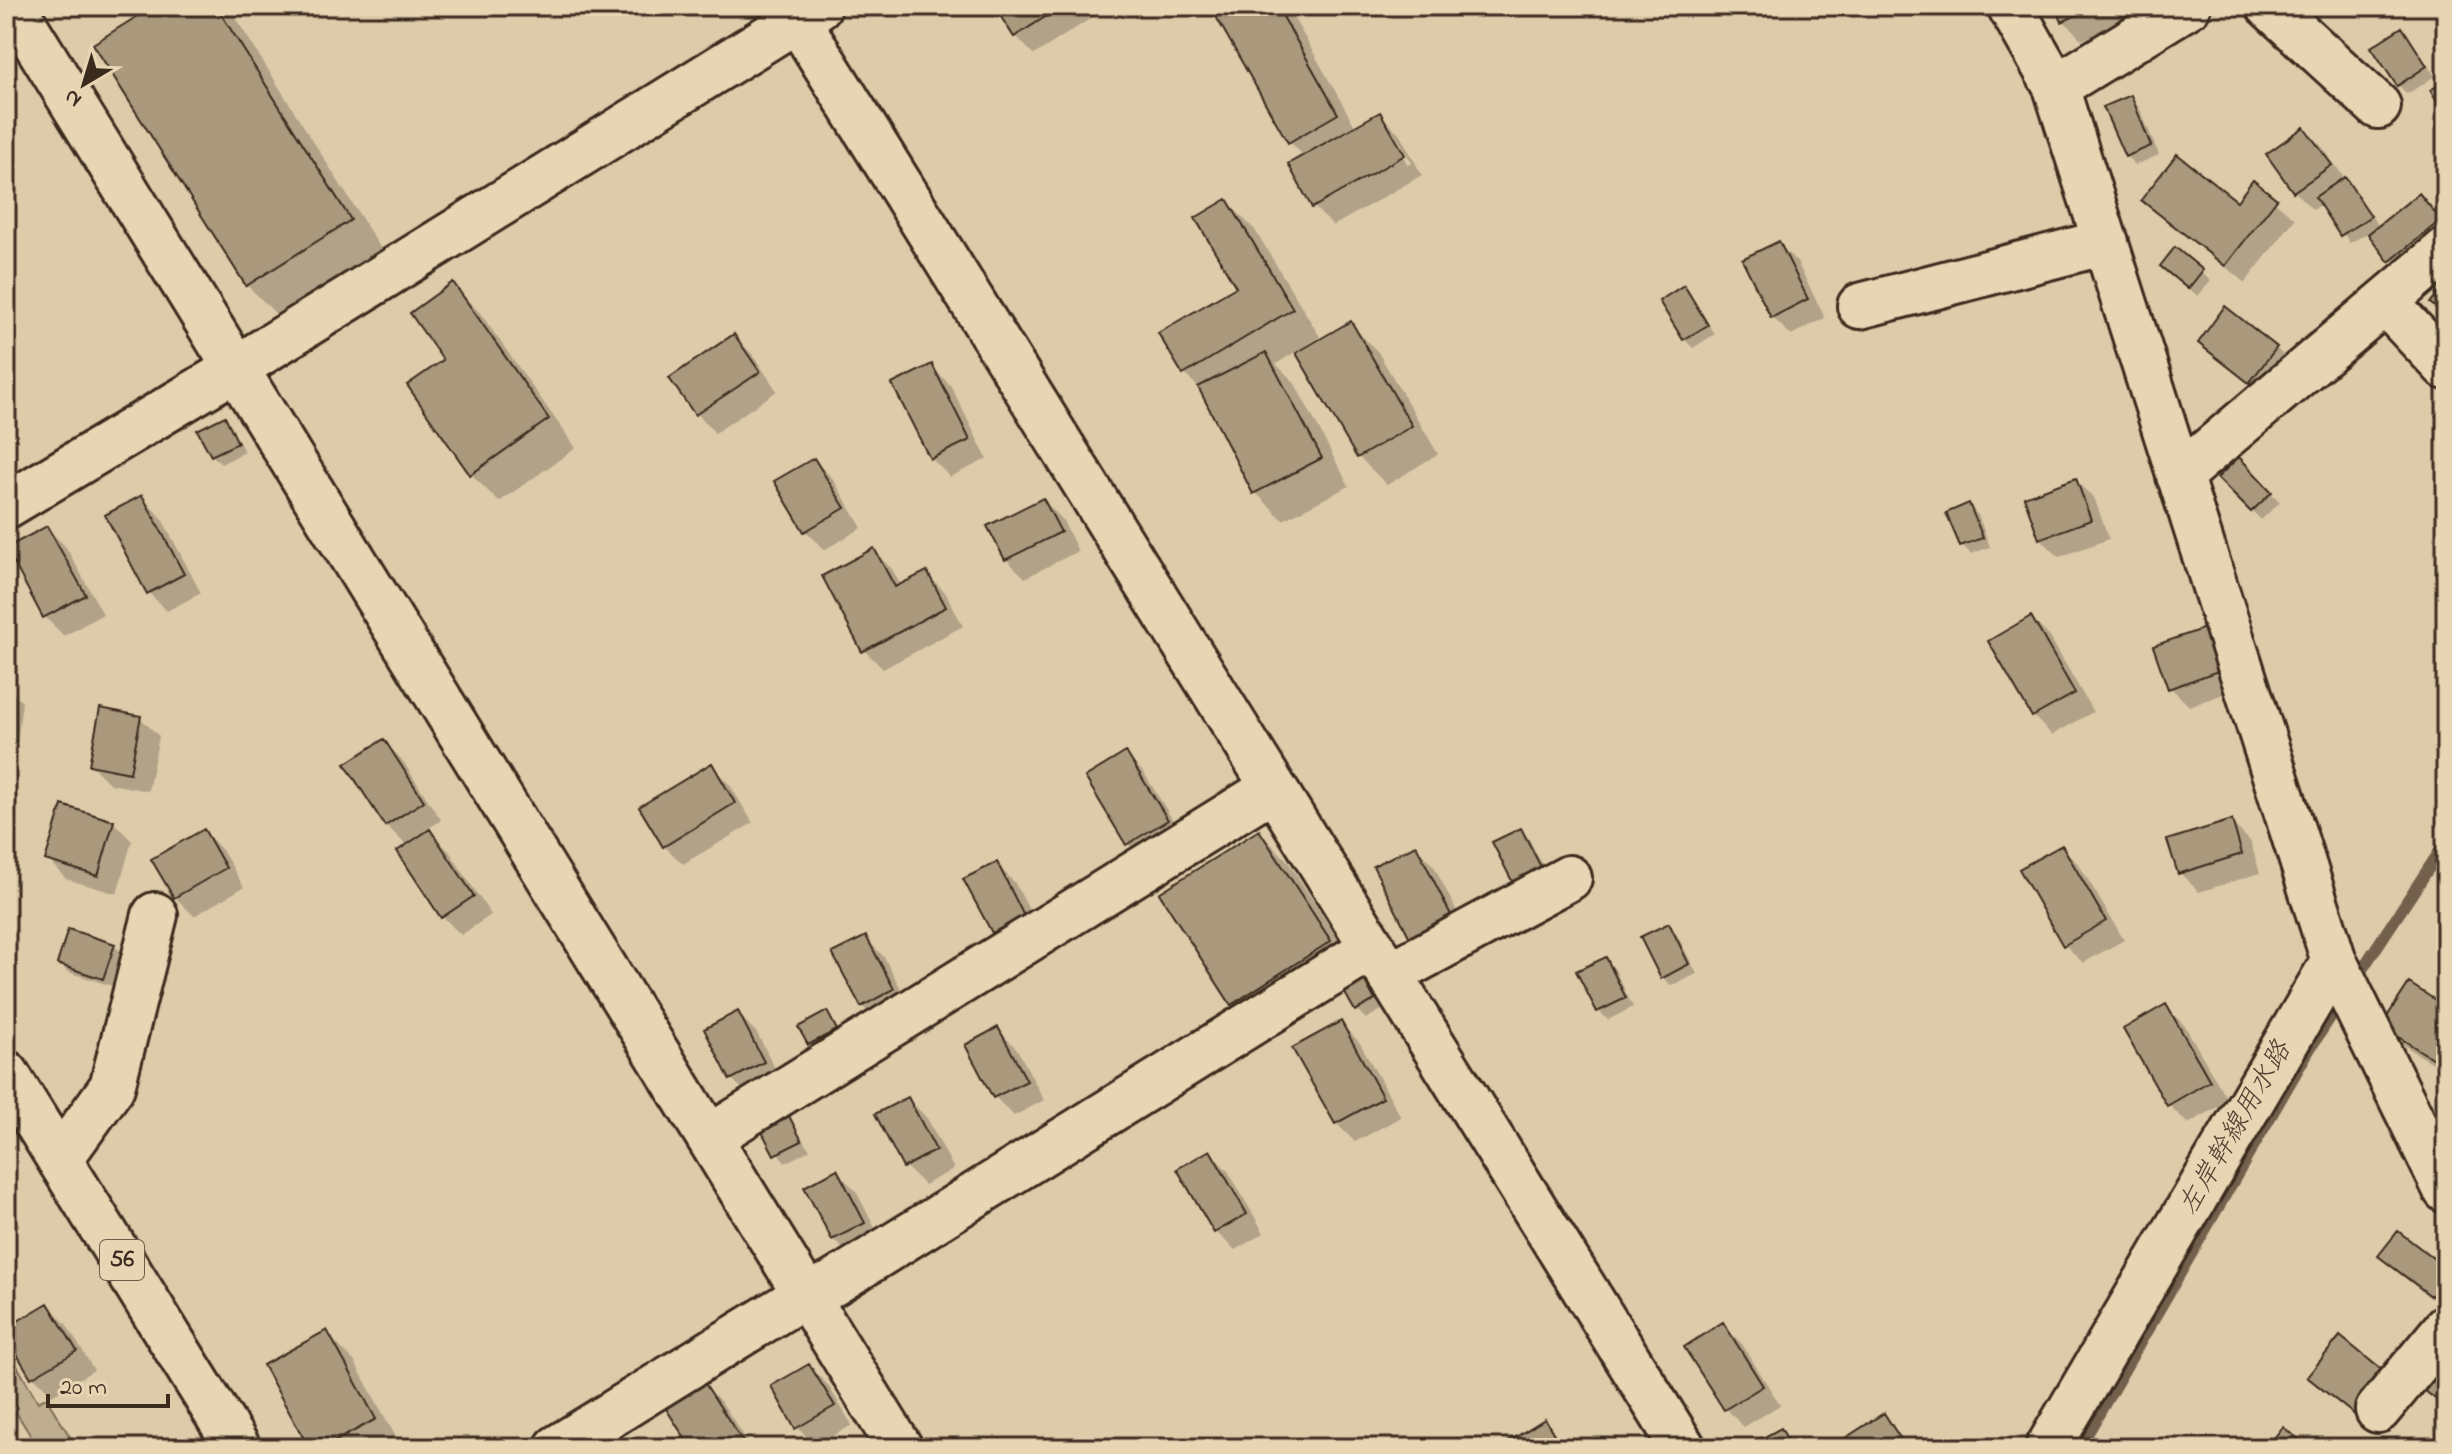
<svg xmlns="http://www.w3.org/2000/svg" width="2452" height="1454" font-family="'Indie Flower','Klee One',sans-serif">
<style>
.grass{fill:#bfad90;stroke:#7d6c57;stroke-width:2}
.shadow{fill:#0003;fill-rule:evenodd}
.lines{fill:none;stroke-linecap:round;stroke-linejoin:round}
.stream{stroke:#72614d;stroke-width:12}
.building{fill:#ab997e;stroke:#3b2a1e;stroke-width:2}
.minor-casing{stroke:#3b2a1e;stroke-width:50}
.major-casing{stroke:#3b2a1e;stroke-width:50}
.minor{stroke:#e8d5b3;stroke-width:44}
.major{stroke:#e8d5b3;stroke-width:44}
.labels{text-anchor:middle;dominant-baseline:central;stroke-width:6;stroke-linejoin:round;paint-order:stroke}
.shield{fill:#e8d5b3;stroke:#6f5d4b;stroke-width:2}
.shield-label{font-size:24px;font-weight:bold;fill:#3b2a1e}
.water-label{font-size:28px;font-style:italic;fill:#524132;stroke:#e8d5b3}
</style>
<rect width="100%" height="100%" fill="#decbaa"/>
<filter id="ink" filterUnits="userSpaceOnUse"><feTurbulence type="fractalNoise" baseFrequency=".0125" numOctaves="2"/><feDisplacementMap in="SourceGraphic" scale="16" xChannelSelector="R" yChannelSelector="G"/><feConvolveMatrix kernelMatrix="1 2 1 2 8 2 1 2 1" color-interpolation-filters="sRGB"/></filter>
<g filter="url(#ink)">
<path class="grass" d="M 13,1359 L 38,1402 L 46,1398 L 77,1448 L 34,1448 L 37,1446 L 6,1396 L 6,1364 Z"/>
<path class="shadow" d="M 131,6 L 228,6 L 386,257 L 283,321 L 247,285 Z
M 996,6 L 1110,6 L 1034,55 L 1016,36 Z
M 1213,6 L 1287,6 L 1356,128 L 1380,115 L 1399,133 L 1422,175 L 1333,226 L 1314,207 L 1305,157 L 1289,141 ZM 1390,134 L 1395,134 L 1412,163 L 1408,165 Z
M 2057,6 L 2128,6 L 2132,16 L 2082,40 L 2064,21 Z
M 2402,29 L 2435,76 L 2407,94 L 2398,85 Z
M 2130,98 L 2139,107 L 2159,155 L 2135,165 L 2126,156 Z
M 2304,129 L 2323,148 L 2379,227 L 2419,196 L 2446,225 L 2446,250 L 2409,279 L 2369,232 L 2350,243 L 2322,203 L 2313,210 L 2294,191 Z
M 2253,183 L 2295,219 L 2245,283 L 2144,200 L 2237,203 Z
M 1227,202 L 1255,230 L 1320,337 L 1304,347 L 1306,350 L 1350,324 L 1378,352 L 1438,454 L 1387,485 L 1359,457 L 1297,351 L 1276,364 L 1294,382 L 1349,486 L 1283,520 L 1255,492 L 1202,391 L 1184,373 L 1239,288 Z
M 1778,243 L 1797,262 L 1825,318 L 1791,335 L 1772,317 Z
M 2176,250 L 2211,281 L 2198,296 L 2171,275 Z
M 453,285 L 480,313 L 576,448 L 499,502 L 471,474 L 446,360 Z
M 1683,288 L 1715,334 L 1693,348 L 1684,339 Z
M 734,336 L 753,355 L 777,391 L 715,433 L 697,414 L 672,379 Z
M 2200,342 L 2276,348 L 2295,367 L 2269,400 Z
M 932,367 L 951,386 L 987,459 L 950,477 L 931,458 Z
M 224,419 L 245,452 L 221,464 L 212,455 Z
M 814,460 L 833,479 L 862,528 L 824,550 L 806,531 Z
M 2239,460 L 2280,502 L 2261,520 L 2220,478 Z
M 2076,481 L 2095,500 L 2109,539 L 2059,557 L 2040,538 Z
M 142,498 L 161,517 L 201,593 L 167,611 L 148,592 Z
M 1043,500 L 1062,519 L 1078,551 L 1025,578 L 1006,559 Z
M 1969,506 L 1978,515 L 1990,547 L 1971,554 L 1962,545 Z
M 47,528 L 66,547 L 103,614 L 64,636 L 45,617 L 8,549 Z
M 873,551 L 892,569 L 901,586 L 926,573 L 945,592 L 963,626 L 883,669 L 864,650 Z
M 2031,618 L 2050,637 L 2093,712 L 2052,735 L 2033,716 Z
M 2205,630 L 2238,689 L 2189,706 L 2170,687 Z
M 6,686 L 22,702 L 17,743 L 6,741 Z
M 140,718 L 159,736 L 148,791 L 110,784 L 91,765 Z
M 384,741 L 402,760 L 441,820 L 405,844 L 386,825 Z
M 1125,754 L 1144,773 L 1185,840 L 1147,863 L 1128,844 L 1087,777 Z
M 711,766 L 730,785 L 753,823 L 683,864 L 664,846 Z
M 113,822 L 132,841 L 117,894 L 66,879 L 48,860 Z
M 2231,822 L 2250,841 L 2260,873 L 2199,892 L 2180,873 Z
M 1520,830 L 1529,839 L 1549,878 L 1524,891 L 1515,882 Z
M 204,831 L 222,850 L 244,887 L 194,916 L 175,897 Z
M 430,832 L 449,851 L 491,915 L 461,935 L 442,916 Z
M 1259,832 L 1287,860 L 1358,970 L 1261,1032 L 1233,1004 Z
M 1415,847 L 1434,866 L 1470,938 L 1431,958 Z
M 2062,847 L 2080,866 L 2124,940 L 2083,963 L 2065,945 Z
M 996,864 L 1015,883 L 1042,935 L 1012,950 L 993,932 Z
M 1668,926 L 1677,935 L 1697,974 L 1671,986 L 1662,977 Z
M 865,938 L 884,957 L 911,1008 L 881,1024 L 862,1006 Z
M 114,945 L 123,954 L 112,986 L 68,972 L 59,963 Z
M 1605,959 L 1614,968 L 1633,1007 L 1608,1020 L 1599,1011 Z
M 1361,977 L 1383,1009 L 1366,1019 L 1357,1010 Z
M 2166,1007 L 2185,1026 L 2228,1101 L 2188,1124 L 2169,1105 L 2126,1030 Z
M 2446,1010 L 2446,1072 L 2402,1044 L 2384,1026 Z
M 738,1014 L 757,1033 L 782,1082 L 751,1098 L 732,1079 Z
M 827,1014 L 845,1039 L 818,1053 L 810,1044 Z
M 1341,1024 L 1360,1043 L 1401,1117 L 1355,1142 L 1336,1123 Z
M 998,1030 L 1017,1049 L 1044,1100 L 1014,1116 L 995,1097 L 968,1046 Z
M 908,1099 L 927,1118 L 954,1169 L 924,1185 L 905,1166 Z
M 787,1116 L 810,1150 L 785,1163 L 763,1129 Z
M 1209,1152 L 1228,1171 L 1264,1233 L 1235,1250 L 1216,1232 Z
M 837,1172 L 856,1191 L 882,1242 L 852,1258 L 833,1239 Z
M 6,1206 L 20,1225 L 6,1236 Z
M 2381,1256 L 2446,1271 L 2446,1310 L 2400,1274 Z
M 48,1305 L 66,1324 L 94,1370 L 52,1395 L 33,1376 L 6,1332 Z
M 1723,1325 L 1742,1344 L 1780,1405 L 1744,1427 L 1726,1409 Z
M 326,1333 L 354,1361 L 402,1448 L 311,1448 Z
M 809,1366 L 828,1385 L 852,1425 L 816,1446 L 797,1427 Z
M 2310,1376 L 2407,1396 L 2376,1434 Z
M 703,1384 L 722,1403 L 752,1448 L 694,1448 Z
M 1883,1415 L 1911,1448 L 1834,1448 Z
M 1544,1422 L 1568,1448 L 1502,1448 Z
M 1780,1430 L 1798,1448 L 1749,1448 Z"/>
<g class="lines">
<path class="stream" d="M 2355,980 L 2446,842
M 2079,1448 L 2309,1050 L 2342,999"/>
</g>
<path class="building" d="M 128,6 L 216,6 L 351,220 L 246,286 L 93,44 L 136,17 Z
M 994,6 L 1062,6 L 1014,37 Z
M 1210,6 L 1277,6 L 1338,114 L 1288,143 Z
M 2055,6 L 2096,6 L 2062,22 Z
M 2402,27 L 2427,66 L 2397,86 L 2371,47 Z
M 2446,81 L 2446,117 L 2430,90 Z
M 2131,95 L 2151,146 L 2125,157 L 2103,107 Z
M 1380,112 L 1405,155 L 1312,208 L 1288,164 Z
M 2304,127 L 2332,165 L 2293,192 L 2266,154 Z
M 2177,154 L 2237,201 L 2253,180 L 2277,199 L 2225,266 L 2141,200 Z
M 2345,177 L 2371,216 L 2340,236 L 2315,197 Z
M 2419,193 L 2441,220 L 2389,262 L 2368,234 Z
M 1227,199 L 1293,309 L 1183,375 L 1158,333 L 1236,287 L 1195,218 Z
M 1779,241 L 1808,299 L 1771,318 L 1742,259 Z
M 2175,247 L 2203,270 L 2188,289 L 2160,266 Z
M 453,282 L 549,419 L 470,475 L 407,385 L 443,360 L 410,313 Z
M 2446,283 L 2446,316 L 2430,303 Z
M 1684,285 L 1708,325 L 1683,340 L 1659,301 Z
M 2225,306 L 2277,347 L 2249,383 L 2198,343 Z
M 1351,321 L 1412,426 L 1357,458 L 1296,353 Z
M 734,334 L 760,372 L 695,415 L 669,378 Z
M 1266,352 L 1322,458 L 1253,494 L 1198,387 Z
M 932,364 L 970,440 L 930,459 L 892,384 Z
M 225,416 L 238,443 L 211,456 L 197,430 Z
M 2239,457 L 2272,492 L 2251,512 L 2217,478 Z
M 814,458 L 845,508 L 804,532 L 774,481 Z
M 2076,478 L 2091,520 L 2039,539 L 2024,497 Z
M 142,495 L 184,574 L 147,594 L 105,515 Z
M 1043,498 L 1061,532 L 1005,560 L 987,526 Z
M 1969,503 L 1983,538 L 1960,546 L 1946,513 Z
M 47,526 L 86,595 L 43,618 L 6,548 Z
M 874,548 L 895,587 L 927,571 L 946,607 L 862,652 L 822,576 Z
M 2031,616 L 2075,693 L 2032,717 L 1988,641 Z
M 2205,628 L 2221,670 L 2168,689 L 2153,646 Z
M 100,708 L 141,716 L 130,773 L 89,765 Z
M 384,739 L 424,801 L 385,826 L 345,764 Z
M 1126,752 L 1168,820 L 1126,845 L 1085,777 Z
M 712,763 L 735,803 L 663,847 L 639,807 Z
M 62,805 L 114,821 L 98,876 L 45,860 Z
M 2232,820 L 2242,854 L 2178,874 L 2167,840 Z
M 1521,828 L 1542,869 L 1513,883 L 1492,842 Z
M 204,829 L 226,868 L 174,898 L 151,859 Z
M 430,829 L 474,896 L 441,918 L 397,851 Z
M 1259,830 L 1331,941 L 1231,1005 L 1159,893 Z
M 1416,845 L 1453,919 L 1411,940 L 1373,866 Z
M 2062,845 L 2106,921 L 2063,946 L 2019,869 Z
M 997,862 L 1024,916 L 992,933 L 963,879 Z
M 1669,923 L 1689,964 L 1661,979 L 1640,937 Z
M 68,929 L 115,944 L 103,979 L 57,964 Z
M 866,936 L 894,989 L 861,1007 L 832,953 Z
M 1606,957 L 1626,998 L 1597,1012 L 1576,971 Z
M 1361,974 L 1375,1000 L 1355,1011 L 1341,986 Z
M 2409,983 L 2446,1007 L 2446,1067 L 2381,1026 Z
M 2166,1004 L 2210,1081 L 2167,1106 L 2123,1029 Z
M 738,1011 L 764,1062 L 730,1080 L 704,1029 Z
M 827,1011 L 837,1030 L 808,1045 L 798,1027 Z
M 1341,1021 L 1383,1098 L 1335,1124 L 1292,1048 Z
M 998,1027 L 1027,1081 L 993,1098 L 965,1045 Z
M 908,1097 L 936,1150 L 903,1168 L 875,1114 Z
M 788,1114 L 802,1141 L 774,1155 L 760,1128 Z
M 1210,1150 L 1247,1214 L 1214,1233 L 1177,1169 Z
M 837,1169 L 865,1223 L 832,1240 L 804,1187 Z
M 2398,1231 L 2446,1268 L 2446,1277 L 2431,1296 L 2378,1256 Z
M 48,1303 L 77,1351 L 31,1378 L 6,1336 L 6,1328 Z
M 1723,1322 L 1763,1386 L 1724,1410 L 1684,1347 Z
M 327,1330 L 376,1419 L 323,1448 L 309,1448 L 263,1365 Z
M 2340,1336 L 2389,1376 L 2356,1416 L 2307,1377 Z
M 809,1364 L 835,1406 L 795,1429 L 771,1386 Z
M 2446,1364 L 2446,1407 L 2425,1391 Z
M 704,1382 L 747,1448 L 691,1448 L 665,1407 Z
M 1884,1413 L 1903,1443 L 1895,1448 L 1830,1448 Z
M 1545,1419 L 1562,1448 L 1498,1448 Z
M 2283,1427 L 2310,1448 L 2266,1448 Z
M 1781,1428 L 1792,1448 L 1744,1448 Z"/>
<g class="lines">
<defs>
<path id="minor" d="M 13,6 L 900,1448
M 789,6 L 1683,1448
M 2010,6 L 2056,87 L 2334,961 L 2446,1190
M 2269,6 L 2378,106
M 2056,87 L 2188,6
M 2385,302 L 2446,367
M 1860,306 L 2106,242
M 2179,476 L 2446,250
M 6,506 L 238,367 L 819,6
M 1389,975 L 1569,878
M 710,1137 L 1273,788
M 60,1159 L 112,1087 L 155,915
M 2378,1410 L 2446,1328
M 557,1448 L 806,1294 L 832,1284 L 1372,948
M 2048,1448 L 2334,961"/>
<path id="major" d="M 6,1073 L 238,1448"/>
</defs>
<use href="#minor" class="minor-casing"/>
<use href="#major" class="major-casing"/>
<use href="#minor" class="minor"/>
<use href="#major" class="major"/>
</g>
</g>
<g class="labels">
<rect class="shield" x="100" y="1240" width="44" height="40" rx="6"/>
<g class="shield-label">
<text x="122" y="1260">56</text>
</g>
<g class="water-label">
<text transform="translate(2236 1129) rotate(-60)">左岸幹線用水路</text>
</g>
</g>
<rect width="2452" height="1454" fill="none" stroke="#e8d5b3" stroke-width="32"/>
<rect x="16" y="16" width="2420" height="1422" fill="none" stroke="#3b2a1e" stroke-width="3" filter="url(#ink)"/>
<g transform="translate(84 84) rotate(218)" stroke="#e8d5b3" stroke-width="6" paint-order="stroke">
<path d="M0-6L14 30L0 20L-14 30Z" fill="#3b2a1e"/>
<text y="-12" font-size="22" font-weight="bold" text-anchor="middle" fill="#3b2a1e">N</text>
</g>
<path d="M48 1394v12h120v-12" fill="none" stroke="#3b2a1e" stroke-width="4"/>
<text x="60" y="1394" font-size="24" fill="#3b2a1e" stroke="#e8d5b3" stroke-width="6" paint-order="stroke">20 m</text>
</svg>
